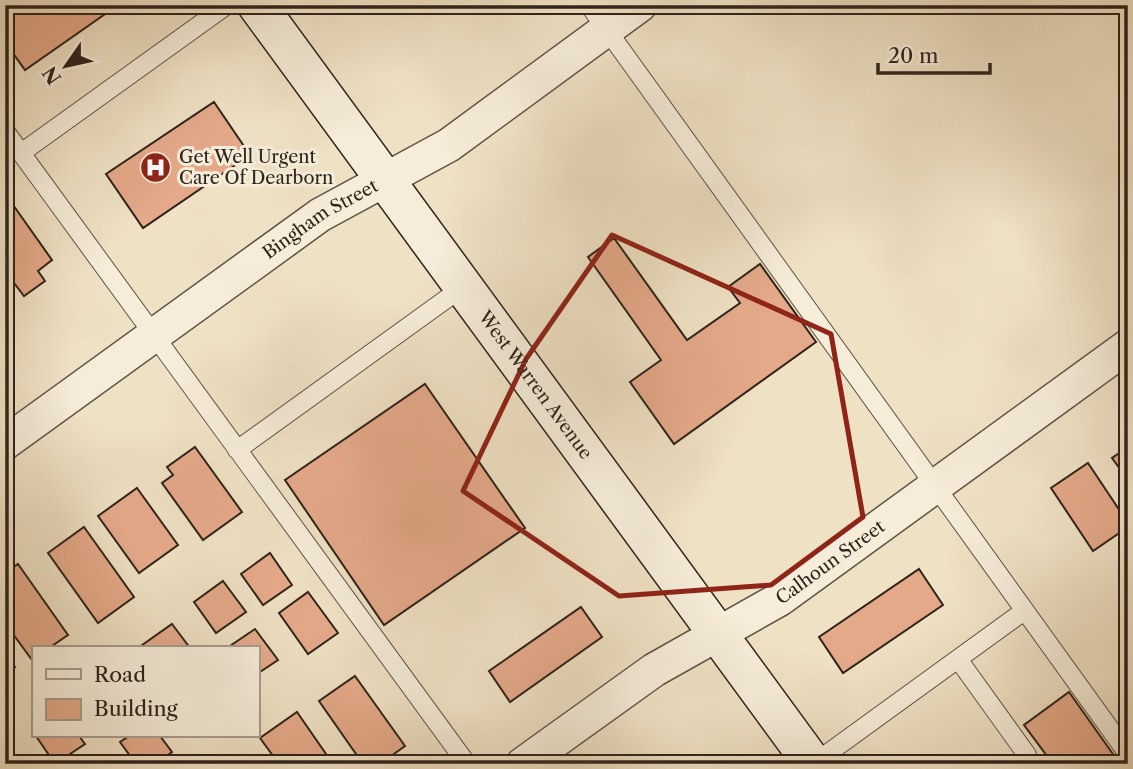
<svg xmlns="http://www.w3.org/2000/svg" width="1133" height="769" font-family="'Libre Caslon Text',serif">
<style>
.building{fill:#e4a989;stroke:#2f231b;stroke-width:2}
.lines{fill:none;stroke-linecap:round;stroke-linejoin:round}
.lane-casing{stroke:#5f5245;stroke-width:20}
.street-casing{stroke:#5f5245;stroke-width:36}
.secondary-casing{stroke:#2f231b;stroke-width:41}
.lane{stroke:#f5ecd9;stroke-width:18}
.street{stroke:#f5ecd9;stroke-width:33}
.secondary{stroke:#f5ecd9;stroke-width:38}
.marked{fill:none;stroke:#8f2418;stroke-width:5;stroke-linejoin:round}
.labels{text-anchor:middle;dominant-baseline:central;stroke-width:6;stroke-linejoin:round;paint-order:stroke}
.poi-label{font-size:18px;fill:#2f231b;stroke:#f5ecd9;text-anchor:start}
.street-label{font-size:18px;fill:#2f231b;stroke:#f5ecd9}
</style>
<rect width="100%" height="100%" fill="#efe1c4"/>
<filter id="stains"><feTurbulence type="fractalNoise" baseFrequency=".00286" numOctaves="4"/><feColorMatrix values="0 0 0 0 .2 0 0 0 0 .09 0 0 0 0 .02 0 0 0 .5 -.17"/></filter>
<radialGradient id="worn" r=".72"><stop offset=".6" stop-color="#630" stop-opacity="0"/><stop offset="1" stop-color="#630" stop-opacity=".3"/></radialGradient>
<path class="building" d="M 5,5 L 118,5 L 25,70 L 5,42 Z
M 214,102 L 250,155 L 143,228 L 106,174 Z
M 11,202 L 52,260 L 38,271 L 45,281 L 24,296 L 5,271 L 5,207 Z
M 614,238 L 687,340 L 740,303 L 728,287 L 760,264 L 816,342 L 674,444 L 630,382 L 661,360 L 588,257 Z
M 425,384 L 525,528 L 384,625 L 285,480 Z
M 195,447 L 242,512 L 203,540 L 162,483 L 173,475 L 167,467 Z
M 1128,447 L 1128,480 L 1112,458 Z
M 1088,463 L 1128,523 L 1128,527 L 1093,551 L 1051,488 Z
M 137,488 L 178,545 L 139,573 L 98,516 Z
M 84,527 L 134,597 L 98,623 L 48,553 Z
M 270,553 L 292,585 L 263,605 L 241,574 Z
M 18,564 L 68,635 L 49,648 L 33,648 L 32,660 L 5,623 L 5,573 Z
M 919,569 L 943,605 L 843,673 L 819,637 Z
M 223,581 L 246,612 L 216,633 L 194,602 Z
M 308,592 L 338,633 L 308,654 L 279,613 Z
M 581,607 L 602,637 L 510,702 L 489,671 Z
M 172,624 L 190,648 L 138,648 Z
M 255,629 L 278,660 L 257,674 L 257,648 L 227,648 Z
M 5,653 L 15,667 L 5,674 Z
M 355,676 L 405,746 L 380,764 L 363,764 L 319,701 Z
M 1069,692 L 1120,764 L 1053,764 L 1024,725 Z
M 297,712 L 333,764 L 279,764 L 260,738 Z
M 36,736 L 79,736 L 85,744 L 55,764 Z
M 129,736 L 160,736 L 172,752 L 156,764 L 136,764 L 120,742 Z
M 245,755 L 251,764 L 233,764 Z"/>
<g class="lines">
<defs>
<path id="lane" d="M 589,5 L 1128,754
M 5,131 L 467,764
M 21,153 L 227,5
M 237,450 L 463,287
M 958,659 L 1027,755
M 813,764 L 1024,611"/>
<g id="street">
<path id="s1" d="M 5,443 L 320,215 L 449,145 L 640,5"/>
<path id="s2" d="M 523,764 L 654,670 L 780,599 L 1128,346"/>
</g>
<g id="secondary">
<path id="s3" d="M 257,5 L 813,764"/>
</g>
</defs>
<use href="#lane" class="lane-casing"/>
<use href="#street" class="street-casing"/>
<use href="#secondary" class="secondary-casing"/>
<use href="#lane" class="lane"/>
<use href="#street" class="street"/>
<use href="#secondary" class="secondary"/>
</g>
<path class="marked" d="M 612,235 L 831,334 L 863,517 L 771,585 L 619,596 L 463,491 L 526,359 Z"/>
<defs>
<symbol id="hospital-disc" viewBox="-11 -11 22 22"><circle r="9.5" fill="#8f2418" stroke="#f5ecd9"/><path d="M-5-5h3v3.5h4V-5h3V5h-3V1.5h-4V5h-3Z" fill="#fff"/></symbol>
</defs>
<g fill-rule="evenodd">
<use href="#hospital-disc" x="138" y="150" width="35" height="35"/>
</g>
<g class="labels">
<g class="poi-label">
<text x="179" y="157">Get Well Urgent<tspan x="179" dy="21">Care Of Dearborn</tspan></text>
</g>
<g class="street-label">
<text stroke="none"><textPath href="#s1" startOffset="387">Bingham Street</textPath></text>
<text stroke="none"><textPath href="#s3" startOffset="471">West Warren Avenue</textPath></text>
<text stroke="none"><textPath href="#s2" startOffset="368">Calhoun Street</textPath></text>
</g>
</g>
<rect width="1133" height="769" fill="none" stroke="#efe1c4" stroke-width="28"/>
<rect x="7" y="7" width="1119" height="755" fill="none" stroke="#2f231b" stroke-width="3.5"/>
<rect x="14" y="14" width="1105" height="741" fill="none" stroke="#2f231b" stroke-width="2"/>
<rect x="32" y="646" width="228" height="91" fill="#f5ecd9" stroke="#a69c8d" stroke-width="2"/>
<rect x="46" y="669" width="35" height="10" fill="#f5ecd9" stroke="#a69c8d" stroke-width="2"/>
<text x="94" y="682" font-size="21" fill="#2f231b">Road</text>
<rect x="46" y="699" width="35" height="21" fill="#e4a989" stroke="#a69c8d" stroke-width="2"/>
<text x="94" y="716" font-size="21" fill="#2f231b">Building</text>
<g transform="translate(66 66) rotate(236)" stroke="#f5ecd9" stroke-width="5" paint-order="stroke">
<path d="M0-5L12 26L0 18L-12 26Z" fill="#2f231b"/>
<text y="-10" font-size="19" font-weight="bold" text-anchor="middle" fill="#2f231b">N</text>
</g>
<path d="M878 63v10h112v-10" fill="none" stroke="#2f231b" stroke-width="3.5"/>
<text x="888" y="63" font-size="21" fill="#2f231b" stroke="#f5ecd9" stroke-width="5" paint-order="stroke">20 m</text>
<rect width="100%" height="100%" filter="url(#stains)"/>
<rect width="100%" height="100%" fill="url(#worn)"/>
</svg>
